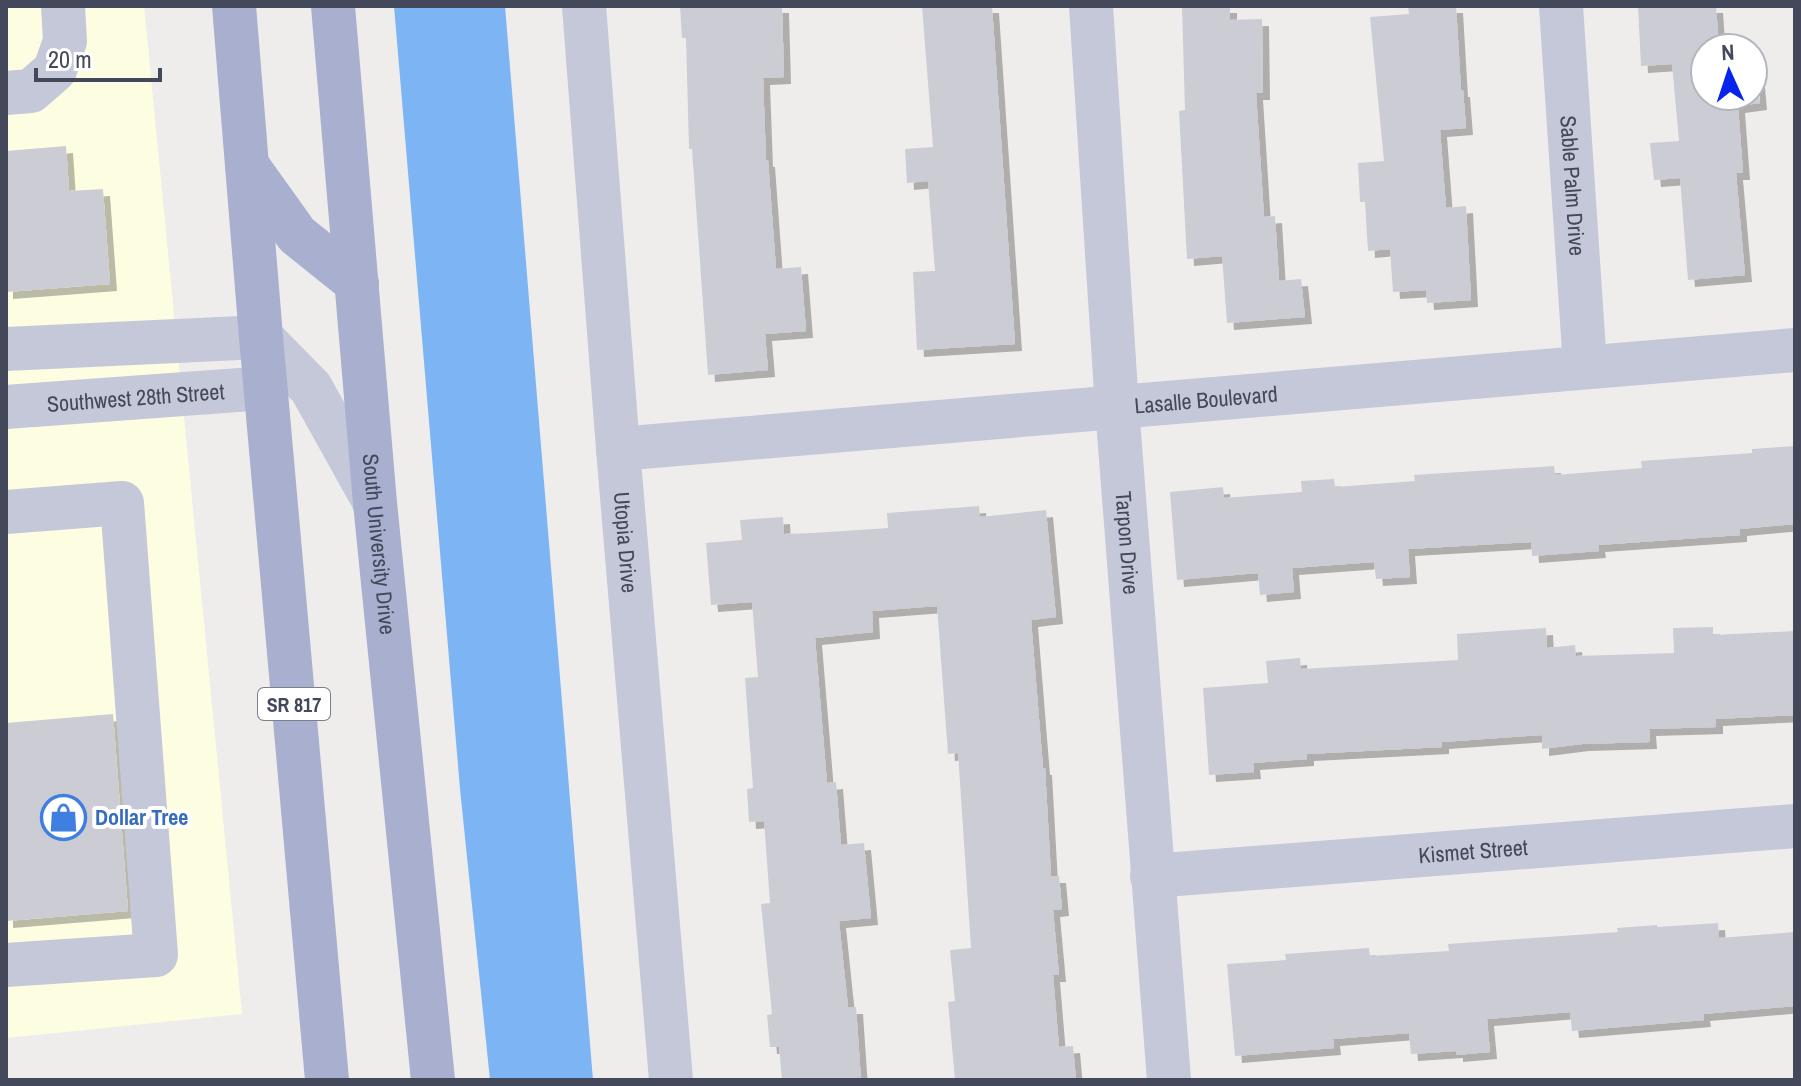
<svg xmlns="http://www.w3.org/2000/svg" width="1801" height="1086" font-family="'Archivo Narrow',sans-serif">
<style>
.commercial{fill:#fdfde2}
.water{fill:#7db5f4}
.building{fill:#ccccd5;filter:url(#shadow)}
.lines{fill:none;stroke-linecap:round;stroke-linejoin:round}
.minor{stroke:#c4c8d8;stroke-width:44}
.major{stroke:#a9b0cf;stroke-width:44}
.labels{text-anchor:middle;dominant-baseline:central;stroke-width:8;stroke-linejoin:round;paint-order:stroke}
.shield{fill:#fff;stroke:#7b7f8c;stroke-width:2}
.shield-label{font-size:20px;font-weight:bold;fill:#43485b}
.street-label{font-size:22px;fill:#43485b;stroke:#fff}
.shop-label{font-size:22px;font-weight:bold;fill:#366cbe;stroke:#fff;text-anchor:start}
</style>
<defs>
<filter id="shadow"><feDropShadow dx="7" dy="7" stdDeviation="0" flood-color="#0004"/></filter>
</defs>
<rect width="100%" height="100%" fill="#efedec"/>
<path class="commercial" d="M 6,6 L 144,6 L 242,1014 L 6,1038 Z"/>
<path class="water" d="M 394,6 L 505,6 L 593,1080 L 490,1080 L 460,789 Z"/>
<path class="building" d="M 680,6 L 782,6 L 784,77 L 763,78 L 766,160 L 768,160 L 776,269 L 801,267 L 806,331 L 765,334 L 768,370 L 708,375 L 692,149 L 689,149 L 686,38 L 682,38 Z
M 922,6 L 992,6 L 1015,344 L 917,350 L 913,272 L 935,271 L 928,181 L 907,183 L 905,149 L 933,147 Z
M 1182,6 L 1230,6 L 1230,20 L 1262,19 L 1263,93 L 1256,93 L 1264,217 L 1275,216 L 1279,281 L 1301,279 L 1305,317 L 1227,323 L 1222,256 L 1187,259 L 1179,111 L 1185,110 Z
M 1408,6 L 1456,6 L 1461,90 L 1463,90 L 1466,128 L 1440,130 L 1446,208 L 1466,206 L 1471,300 L 1427,303 L 1426,290 L 1393,292 L 1390,249 L 1368,251 L 1365,202 L 1360,202 L 1358,163 L 1384,161 L 1370,17 L 1409,14 Z
M 1638,6 L 1716,6 L 1719,48 L 1705,48 L 1705,96 L 1753,96 L 1753,70 L 1757,69 L 1760,103 L 1738,106 L 1743,173 L 1736,173 L 1745,275 L 1688,280 L 1680,178 L 1654,180 L 1650,143 L 1679,141 L 1672,64 L 1641,66 Z
M 66,146 L 69,191 L 103,189 L 110,284 L 6,292 L 6,151 Z
M 1795,446 L 1795,524 L 1740,529 L 1740,535 L 1598,545 L 1599,551 L 1532,556 L 1531,542 L 1408,549 L 1410,577 L 1376,579 L 1374,562 L 1292,568 L 1294,592 L 1260,595 L 1258,573 L 1177,580 L 1170,492 L 1223,487 L 1224,498 L 1302,492 L 1301,481 L 1334,479 L 1335,487 L 1415,481 L 1414,475 L 1554,466 L 1555,475 L 1642,468 L 1641,461 L 1752,453 L 1752,449 Z
M 979,506 L 980,517 L 1046,510 L 1056,617 L 1031,620 L 1043,768 L 1045,768 L 1051,876 L 1059,876 L 1062,909 L 1053,910 L 1059,975 L 1053,975 L 1059,1047 L 1073,1046 L 1076,1080 L 955,1080 L 948,1002 L 955,1001 L 950,950 L 971,948 L 958,753 L 948,754 L 937,606 L 872,611 L 873,632 L 815,638 L 827,783 L 836,782 L 841,845 L 864,843 L 871,918 L 839,921 L 848,1007 L 856,1007 L 861,1080 L 782,1080 L 779,1047 L 770,1047 L 767,1015 L 772,1014 L 761,904 L 770,903 L 764,821 L 749,822 L 747,789 L 753,788 L 745,678 L 758,677 L 752,602 L 711,605 L 706,543 L 742,540 L 740,520 L 783,517 L 784,534 L 813,533 L 888,528 L 887,513 Z
M 1713,627 L 1713,635 L 1795,631 L 1795,715 L 1716,719 L 1716,727 L 1649,729 L 1650,742 L 1582,744 L 1542,749 L 1542,735 L 1442,742 L 1442,747 L 1307,754 L 1307,759 L 1253,763 L 1254,772 L 1209,775 L 1203,688 L 1268,683 L 1266,661 L 1300,658 L 1301,669 L 1458,660 L 1457,634 L 1546,628 L 1547,648 L 1575,645 L 1576,656 L 1674,653 L 1673,628 Z
M 113,714 L 128,911 L 6,921 L 6,723 Z
M 1718,923 L 1719,938 L 1795,932 L 1795,1006 L 1703,1014 L 1704,1020 L 1572,1031 L 1570,1012 L 1487,1019 L 1490,1052 L 1456,1055 L 1456,1051 L 1411,1054 L 1409,1033 L 1333,1039 L 1334,1048 L 1235,1056 L 1227,964 L 1286,960 L 1285,954 L 1369,948 L 1370,956 L 1449,951 L 1448,944 L 1618,932 L 1617,928 L 1657,925 L 1657,927 Z"/>
<g class="lines">
<g class="minor">
<path id="s1" d="M 584,6 L 618,449 L 671,1080"/>
<path id="s2" d="M 1091,6 L 1117,407 L 1169,1080"/>
<path id="s3" d="M 1561,6 L 1585,366"/>
<path d="M 6,93 L 31,91 L 55,70 L 65,41 L 63,6"/>
<path d="M 6,349 L 261,337 L 311,388 L 375,503"/>
<path id="s4" d="M 6,407 L 266,388"/>
<path id="s5" d="M 618,449 L 1795,350"/>
<path d="M 6,512 L 122,503 L 156,955 L 6,965"/>
<path id="s6" d="M 1152,876 L 1795,826"/>
</g>
<g class="major">
<path d="M 234,6 L 261,337 L 327,1080"/>
<path id="s7" d="M 333,6 L 375,503 L 433,1080"/>
<path d="M 247,165 L 297,235 L 357,283"/>
</g>
</g>
<defs>
<symbol id="shop-ring" viewBox="-11 -11 22 22"><circle r="9.5" fill="#fff" stroke="#3f7fe0" stroke-width="1.5"/><path d="M-5-2.5h2.3a2.7 3.5 0 0 1 5.4 0H5L5.5 6h-11ZM-1.5-2.5h3a1.5 2.3 0 0 0-3 0Z" fill="#3f7fe0"/></symbol>
</defs>
<g fill-rule="evenodd">
<use href="#shop-ring" x="38" y="792" width="51" height="51"/>
</g>
<g class="labels">
<rect class="shield" x="258" y="688" width="72" height="32" rx="6"/>
<g class="shield-label">
<text x="294" y="704">SR 817</text>
</g>
<g class="street-label">
<text stroke="none"><textPath href="#s3" startOffset="180">Sable Palm Drive</textPath></text>
<text stroke="none"><textPath href="#s4" startOffset="130">Southwest 28th Street</textPath></text>
<text stroke="none"><textPath href="#s5" startOffset="590">Lasalle Boulevard</textPath></text>
<text stroke="none"><textPath href="#s7" startOffset="540">South University Drive</textPath></text>
<text stroke="none"><textPath href="#s1" startOffset="538">Utopia Drive</textPath></text>
<text stroke="none"><textPath href="#s2" startOffset="538">Tarpon Drive</textPath></text>
<text stroke="none"><textPath href="#s6" startOffset="322">Kismet Street</textPath></text>
</g>
<g class="shop-label">
<text x="95" y="817">Dollar Tree</text>
</g>
</g>
<rect width="1801" height="1086" fill="none" stroke="#43485b" stroke-width="16"/>
<g transform="translate(1729 72) rotate(357)"><circle r="38" fill="#ffffff" stroke="#b4b6bd" stroke-width="2"/>
<path d="M0-6L14 30L0 20L-14 30Z" fill="#0823ed"/>
<text y="-12" font-size="22" font-weight="bold" text-anchor="middle" fill="#43485b">N</text>
</g>
<path d="M36 68v12h124v-12" fill="none" stroke="#43485b" stroke-width="4"/>
<text x="48" y="68" font-size="24" fill="#43485b" stroke="#ffffff" stroke-width="6" paint-order="stroke">20 m</text>
</svg>
